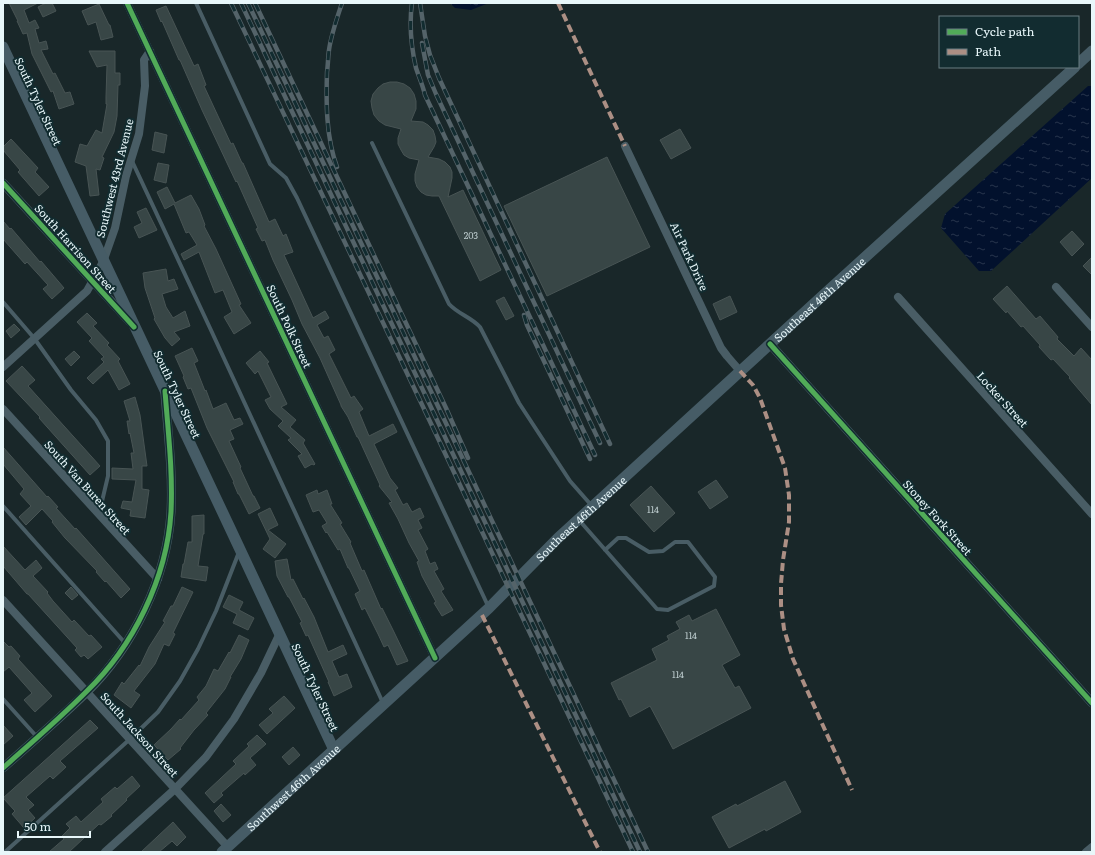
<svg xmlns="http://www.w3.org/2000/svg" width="1095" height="855" font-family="Literata,serif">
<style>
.water{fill:url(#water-ripples)}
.building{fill:#384646;stroke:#485454}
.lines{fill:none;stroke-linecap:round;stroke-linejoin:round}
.service{stroke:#495d65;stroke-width:4}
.minor{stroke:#495d65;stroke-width:8}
.tertiary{stroke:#495d65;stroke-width:9}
.secondary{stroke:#465c66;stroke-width:11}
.rail-casing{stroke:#546369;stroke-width:4.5}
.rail{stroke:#122c30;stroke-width:3;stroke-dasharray:9;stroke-linecap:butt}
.quiet{stroke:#ac8f84;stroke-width:4;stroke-dasharray:8 4;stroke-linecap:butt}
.cycleway-casing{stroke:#122c30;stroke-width:8}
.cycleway{stroke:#51ab58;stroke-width:5}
.labels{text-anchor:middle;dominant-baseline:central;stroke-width:4;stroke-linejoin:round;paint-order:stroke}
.number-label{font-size:9px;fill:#bccbcd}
.street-label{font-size:11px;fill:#e8f7fa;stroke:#122c30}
</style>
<defs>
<pattern id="water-ripples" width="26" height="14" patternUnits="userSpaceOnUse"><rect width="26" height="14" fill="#02112d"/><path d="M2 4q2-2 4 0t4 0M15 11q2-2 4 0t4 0" fill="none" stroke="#27344c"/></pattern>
</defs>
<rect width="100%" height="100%" fill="#192729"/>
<path class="water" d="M 450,3 L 489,3 L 471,10 L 455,8 Z
M 1088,86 L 1092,86 L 1092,178 L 991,271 L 979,271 L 941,228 L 945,214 Z"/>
<path class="building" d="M 9,3 L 38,3 L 24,10 L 29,23 L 35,20 L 39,28 L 35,29 L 39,43 L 46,41 L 48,49 L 41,50 L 53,74 L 55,73 L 65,93 L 70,92 L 74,104 L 59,109 L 53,91 L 51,92 L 32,54 L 27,33 L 23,34 L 17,21 L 18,21 Z
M 46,3 L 52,3 L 56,11 L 43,17 L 38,7 Z
M 99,4 L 109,25 L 110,25 L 113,37 L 101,40 L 96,22 L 88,25 L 82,11 Z
M 166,6 L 194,66 L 198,64 L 206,85 L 204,86 L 231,144 L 233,143 L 242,163 L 243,163 L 269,222 L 275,219 L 283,236 L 286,234 L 293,252 L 284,255 L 313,318 L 325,311 L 329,318 L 317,325 L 324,338 L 328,336 L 335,350 L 329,354 L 351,398 L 354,396 L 363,409 L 359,412 L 369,436 L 393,424 L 397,432 L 374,444 L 390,478 L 398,488 L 395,490 L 403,505 L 407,503 L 412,512 L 420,508 L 424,517 L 418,520 L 422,528 L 418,530 L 428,549 L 425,551 L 430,564 L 435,562 L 438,569 L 434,571 L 444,589 L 441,591 L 453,610 L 442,616 L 434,603 L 436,602 L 422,576 L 417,562 L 419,561 L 409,543 L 398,519 L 389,503 L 392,502 L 379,486 L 380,485 L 358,437 L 357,437 L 348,417 L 341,406 L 341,405 L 320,358 L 302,324 L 292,300 L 273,260 L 265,240 L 262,241 L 256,229 L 258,228 L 237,181 L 236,182 L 202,110 L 180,60 L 179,60 L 162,21 L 161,22 L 156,10 Z
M 89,51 L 115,51 L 115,73 L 120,73 L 120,85 L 118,85 L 117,116 L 114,132 L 102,157 L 104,158 L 100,170 L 96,169 L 99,195 L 90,196 L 86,166 L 75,162 L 80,144 L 87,146 L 96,130 L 102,133 L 107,104 L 106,104 L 106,97 L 107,65 L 97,67 Z
M 390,82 L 397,82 L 404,84 L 410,88 L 414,94 L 416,101 L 416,109 L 411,121 L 423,122 L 428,125 L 433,130 L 435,136 L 436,142 L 434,147 L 428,157 L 439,159 L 445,162 L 450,167 L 452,172 L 452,178 L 448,197 L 463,190 L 501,270 L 480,281 L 439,196 L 432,196 L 426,195 L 421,192 L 417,187 L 415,181 L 415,174 L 419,160 L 409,158 L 404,155 L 401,150 L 398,144 L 398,138 L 401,129 L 385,125 L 379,121 L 374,115 L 372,108 L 371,101 L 373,94 L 378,88 L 383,84 Z
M 680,129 L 691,148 L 671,159 L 660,140 Z
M 155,132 L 167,135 L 164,153 L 152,150 Z
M 11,139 L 38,168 L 35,172 L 49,187 L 39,196 L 18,172 L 20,170 L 3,150 L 3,147 Z
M 607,157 L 650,247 L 547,296 L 504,206 Z
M 158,163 L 169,165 L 166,183 L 154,180 Z
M 167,187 L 175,203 L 191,195 L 199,209 L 205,225 L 204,226 L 216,249 L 241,304 L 239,305 L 251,323 L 234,334 L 224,317 L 232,312 L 223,290 L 215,293 L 199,252 L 184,260 L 181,254 L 197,245 L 189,232 L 186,233 L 174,204 L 165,209 L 157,192 Z
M 146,208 L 157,230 L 139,238 L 134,227 L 142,223 L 137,212 Z
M 3,221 L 10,229 L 11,228 L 40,262 L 41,261 L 64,288 L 52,299 L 43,289 L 48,285 L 27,262 L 25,264 L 3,239 Z
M 1072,231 L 1084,244 L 1072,256 L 1060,242 Z
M 1092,257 L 1092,275 L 1083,266 Z
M 166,269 L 168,281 L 174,279 L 178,289 L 162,294 L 166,307 L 173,318 L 185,311 L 190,326 L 174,332 L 180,339 L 172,346 L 165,338 L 154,319 L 155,318 L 145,288 L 143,273 Z
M 1007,286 L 1036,319 L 1040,316 L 1058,337 L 1057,339 L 1074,356 L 1081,348 L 1092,360 L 1092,405 L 1069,378 L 1070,377 L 1053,359 L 1051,360 L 1039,347 L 1040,345 L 1023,326 L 1021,327 L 1007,311 L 1006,313 L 993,299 Z
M 730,296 L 737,312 L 720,320 L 713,304 Z
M 504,297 L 514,316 L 506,320 L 496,301 Z
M 87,313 L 97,323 L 93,326 L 109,343 L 107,345 L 120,359 L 118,361 L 130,384 L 119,390 L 108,370 L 93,384 L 87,378 L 104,362 L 101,359 L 104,357 L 89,341 L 92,338 L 77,322 Z
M 14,324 L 20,330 L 11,338 L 6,331 Z
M 192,348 L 198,361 L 194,363 L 205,391 L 206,390 L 213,409 L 226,403 L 234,420 L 240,418 L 243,424 L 230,430 L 234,439 L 229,441 L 241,467 L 240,468 L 253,496 L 254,496 L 260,508 L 249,514 L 239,494 L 238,494 L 233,482 L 234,482 L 207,428 L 191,388 L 188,389 L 183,377 L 184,376 L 175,356 Z
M 74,351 L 80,357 L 71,366 L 65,359 Z
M 260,351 L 269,362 L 267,363 L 287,404 L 281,407 L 296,420 L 290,427 L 305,440 L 303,443 L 315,464 L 314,465 L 312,464 L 305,468 L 298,456 L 302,454 L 288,440 L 291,438 L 278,426 L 283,421 L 270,409 L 265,400 L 271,397 L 258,371 L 255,374 L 246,363 Z
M 22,366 L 35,380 L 28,386 L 100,466 L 90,475 L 39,418 L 40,417 L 6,381 Z
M 135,397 L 140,415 L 147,466 L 142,466 L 142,489 L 149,490 L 145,518 L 130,516 L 131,510 L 121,508 L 123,501 L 132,502 L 136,480 L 112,479 L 112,468 L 133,469 L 131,453 L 134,453 L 130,433 L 129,434 L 127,421 L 130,421 L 124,401 Z
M 3,447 L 47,497 L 48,496 L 58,507 L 56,508 L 75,529 L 76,528 L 130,589 L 121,598 L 106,581 L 105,582 L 96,572 L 97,571 L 65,538 L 52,522 L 53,521 L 42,509 L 26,525 L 19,517 L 31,506 L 20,494 L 24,489 L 3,464 Z
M 716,480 L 728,497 L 710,509 L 698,492 Z
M 651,486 L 675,513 L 654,532 L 630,505 Z
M 317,490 L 318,494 L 327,490 L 332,504 L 330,504 L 342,523 L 340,524 L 351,542 L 350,543 L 362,571 L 364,570 L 381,609 L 382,608 L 393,630 L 408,661 L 397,665 L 388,645 L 384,647 L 378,634 L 365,608 L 362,610 L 355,594 L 360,591 L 349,568 L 348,568 L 340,549 L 338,550 L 327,532 L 326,533 L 322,526 L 327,523 L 319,510 L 313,512 L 306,495 Z
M 270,508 L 278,525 L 268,530 L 286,544 L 275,558 L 263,549 L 270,539 L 258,514 Z
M 204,515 L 204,534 L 203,534 L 198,566 L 208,567 L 206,581 L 181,577 L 183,564 L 184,564 L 188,542 L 192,542 L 192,516 Z
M 3,546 L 25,570 L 36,560 L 42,568 L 33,576 L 48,592 L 47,593 L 53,601 L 72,622 L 74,620 L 89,636 L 91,635 L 102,647 L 88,659 L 84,655 L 81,657 L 75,650 L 77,648 L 28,594 L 27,594 L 3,566 Z
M 287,559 L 291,580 L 293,579 L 303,599 L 304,598 L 314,617 L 328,652 L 343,645 L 347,654 L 332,661 L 339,677 L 347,674 L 352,687 L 334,696 L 328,682 L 329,682 L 308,635 L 306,636 L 300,623 L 302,622 L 289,597 L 288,597 L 277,576 L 275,561 Z
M 71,587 L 78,595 L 72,600 L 65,593 Z
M 182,587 L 193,592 L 173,633 L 175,634 L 169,646 L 164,644 L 155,664 L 134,691 L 140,695 L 131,708 L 114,695 L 122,682 L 124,684 L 139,665 L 140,666 L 149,647 L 165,622 L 163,621 L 171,606 L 173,606 Z
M 229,595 L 243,602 L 239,610 L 254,618 L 248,630 L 233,623 L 237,614 L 223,607 Z
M 716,609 L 740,655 L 722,665 L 735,688 L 739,686 L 751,708 L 673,749 L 650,706 L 630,717 L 621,699 L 619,700 L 611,683 L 657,660 L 652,649 L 669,640 L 667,636 L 680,629 L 676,622 L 689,615 L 692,621 Z
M 239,635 L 249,640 L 241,659 L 230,677 L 231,677 L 225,689 L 206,713 L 208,715 L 194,730 L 180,748 L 181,749 L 168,760 L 154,745 L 171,729 L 180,719 L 181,720 L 199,700 L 197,697 L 206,686 L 214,669 L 218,671 L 229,652 L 230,653 Z
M 3,641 L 9,647 L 11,646 L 20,656 L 18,659 L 52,696 L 35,712 L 24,700 L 32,693 L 9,667 L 3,672 Z
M 284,696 L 295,708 L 267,734 L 259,725 L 273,713 L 269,709 Z
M 90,720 L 98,728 L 60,761 L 66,767 L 53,779 L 50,776 L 26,797 L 34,805 L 28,810 L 35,818 L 24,828 L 12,814 L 15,811 L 3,798 Z
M 3,725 L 13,736 L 3,745 Z
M 257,735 L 266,744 L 250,758 L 256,765 L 245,775 L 244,773 L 221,793 L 223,795 L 214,803 L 205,793 L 236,764 L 233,761 L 249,746 L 247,744 Z
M 293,747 L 300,755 L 289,765 L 282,757 Z
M 132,776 L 140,786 L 126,799 L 127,800 L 111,815 L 112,816 L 101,825 L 99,824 L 69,852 L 49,852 L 64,839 L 62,836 L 70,828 L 66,824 L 76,816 L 81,822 L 103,802 L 101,799 L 115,787 L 117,789 Z
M 785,781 L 801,812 L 766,831 L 765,829 L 729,848 L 712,817 L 736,804 L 737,806 Z
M 221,804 L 231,815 L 223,822 L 214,811 Z
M 173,822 L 186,837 L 177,846 L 172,841 L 159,852 L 141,852 Z"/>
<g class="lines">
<path class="service" d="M 196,3 L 270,164 L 286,178 L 297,198 L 489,608
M 372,143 L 449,304 C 458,314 471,317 480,327 L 519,403 L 570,481 L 592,506
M 132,161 L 210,328 L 383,703
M 3,302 L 34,338 L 71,390 L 96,420 L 108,441 L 108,476 L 99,514
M 3,506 L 125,643
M 579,520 L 657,609 L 668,610 L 714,586 L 715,577 L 688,542 L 675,542 L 663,551 L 649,552 L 626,538 L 618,538 L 605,550
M 3,699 L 37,737
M 5,852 L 130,739 L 158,712 L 180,681 L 198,649 L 216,611 L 239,552"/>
<path class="minor" d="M 127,3 L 435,658
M 625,146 L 721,348 L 727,356 L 740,371
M 1056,287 L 1092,327
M 898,297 L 1092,514
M 3,367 L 87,291 L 103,262 L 115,228 L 126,176 L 139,134 L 145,86 L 144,60 L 150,51
M 3,409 L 158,579
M 3,600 L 228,847
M 105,852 L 175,789 L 206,757 L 234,719 L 261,673 L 280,633
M 1086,852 L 1092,847"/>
<path class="tertiary" d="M 3,183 L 130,322
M 770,344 L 1092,703
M 3,768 C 31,743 59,719 86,693 C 133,647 167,578 171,512 C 173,473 168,433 165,394"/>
<g class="secondary">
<path d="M 3,47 C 112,281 225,515 334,750"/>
<path d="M 1078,64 L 1092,51"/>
<path id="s1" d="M 222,852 L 489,608 L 558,538 L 592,507 L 830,289 L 1075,67"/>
</g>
<defs>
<path id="rail" d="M 231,3 L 435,432 L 633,852
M 241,3 L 640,852
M 248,3 L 648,852
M 255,3 L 446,408 L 468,458
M 412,3 C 409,25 411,46 416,68 C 419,77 423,86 425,95 L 595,455
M 420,3 L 425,36 L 430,55 L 439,78 L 610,444
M 422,43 L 428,75 L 436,94 L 600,443
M 337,167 C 326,137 326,103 327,72 C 328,65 328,57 329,50 C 331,35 337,18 342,3
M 524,315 L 527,325 L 590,459"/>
</defs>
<use href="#rail" class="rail-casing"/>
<use href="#rail" class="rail"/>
<path class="quiet" d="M 558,3 L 625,146
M 740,371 L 753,385 L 760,398 L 785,468 L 789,495 L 789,522 L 783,560 L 781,584 L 781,605 L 784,629 L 793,659 L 852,790
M 482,615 L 600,852"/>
<defs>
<path id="cycleway" d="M 127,3 L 435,658
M 3,183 L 134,327
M 770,344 L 1092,703
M 3,768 C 31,743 59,719 86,692 C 133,647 167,578 171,512 C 173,472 168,431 165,391"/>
</defs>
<use href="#cycleway" class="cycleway-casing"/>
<use href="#cycleway" class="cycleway"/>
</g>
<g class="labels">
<g class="number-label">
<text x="471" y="235">203</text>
<text x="653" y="509">114</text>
<text x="691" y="635">114</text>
<text x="678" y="674">114</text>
</g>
<g class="street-label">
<text transform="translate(39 101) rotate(65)">South Tyler Street</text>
<text transform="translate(114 178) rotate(-76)">Southwest 43rd Avenue</text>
<text transform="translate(76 248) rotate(48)">South Harrison Street</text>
<text transform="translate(690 256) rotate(65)">Air Park Drive</text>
<text stroke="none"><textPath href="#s1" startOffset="814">Southeast 46th Avenue</textPath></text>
<text transform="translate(290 326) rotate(65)">South Polk Street</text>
<text transform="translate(178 394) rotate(65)">South Tyler Street</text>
<text transform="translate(1003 399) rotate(48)">Locker Street</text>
<text transform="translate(88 487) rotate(48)">South Van Buren Street</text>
<text transform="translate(938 517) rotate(48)">Stoney Fork Street</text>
<text stroke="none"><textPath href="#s1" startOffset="490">Southeast 46th Avenue</textPath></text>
<text transform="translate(316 687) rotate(65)">South Tyler Street</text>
<text transform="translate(140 734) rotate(48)">South Jackson Street</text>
<text stroke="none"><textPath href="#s1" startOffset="96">Southwest 46th Avenue</textPath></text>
</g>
</g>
<rect width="1095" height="855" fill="none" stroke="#e8f7fa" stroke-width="8"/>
<rect x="939" y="16" width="140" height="52" fill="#122c30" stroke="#687d81"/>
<rect x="947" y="29" width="20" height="6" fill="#51ab58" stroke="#687d81"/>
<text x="975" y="36" font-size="12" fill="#e8f7fa">Cycle path</text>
<rect x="947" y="49" width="20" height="6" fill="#ac8f84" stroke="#687d81"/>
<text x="975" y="56" font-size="12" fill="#e8f7fa">Path</text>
<path d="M18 831v6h72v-6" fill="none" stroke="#e8f7fa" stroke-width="2"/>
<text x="24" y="831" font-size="12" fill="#e8f7fa" stroke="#122c30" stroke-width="3" paint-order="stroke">50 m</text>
</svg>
